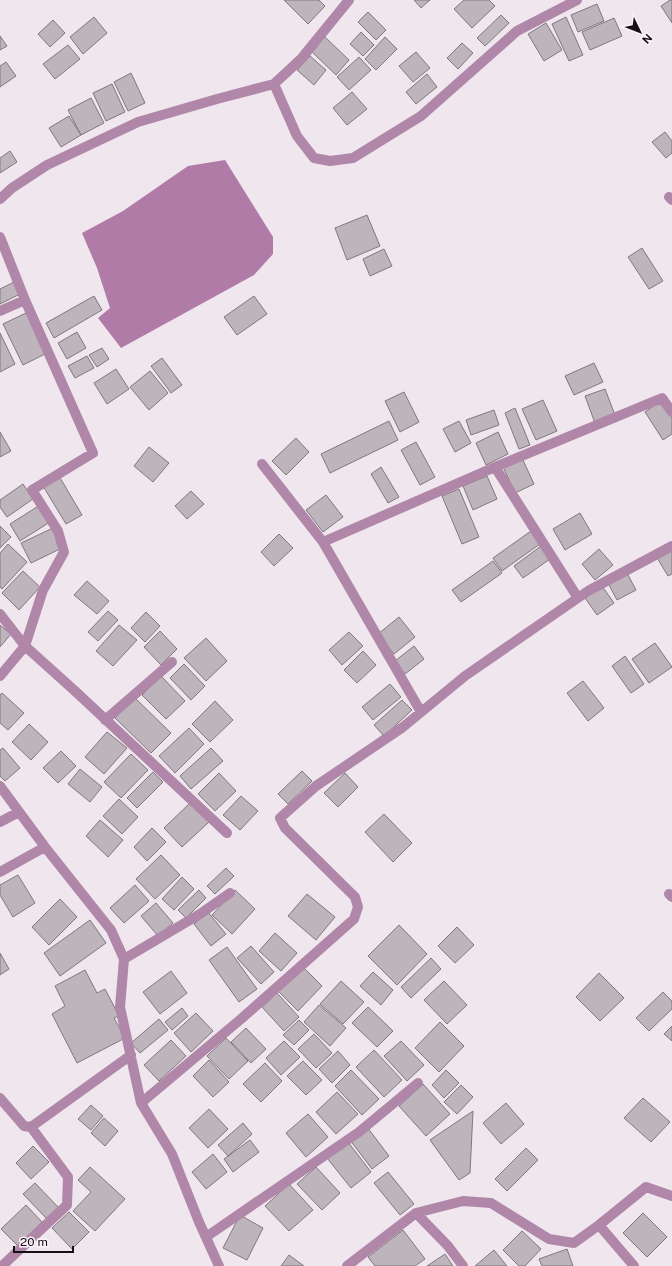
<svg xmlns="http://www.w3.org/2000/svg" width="672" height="1266" font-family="'Public Sans',sans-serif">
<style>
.water{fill:#b07ba7}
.building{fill:#beb4bb;stroke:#81787f}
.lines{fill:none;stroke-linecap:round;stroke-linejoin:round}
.minor{stroke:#b087a8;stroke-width:10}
</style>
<rect width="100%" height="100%" fill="#f0e6ee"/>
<path class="water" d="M 225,160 L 273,237 L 273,254 L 254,275 L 121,348 L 98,318 L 110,308 L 97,268 L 82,233 L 123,211 L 188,166 Z"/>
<path class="building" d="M 284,0 L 319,0 L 325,6 L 308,24 Z
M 414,0 L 430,0 L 421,8 Z
M 464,0 L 489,0 L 495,6 L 472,28 L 454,9 Z
M 670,0 L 672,0 L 672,23 L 661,6 Z
M 597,4 L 604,21 L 578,32 L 571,15 Z
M 368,12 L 386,30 L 376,40 L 358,22 Z
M 501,15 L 509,23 L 485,46 L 477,38 Z
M 94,17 L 107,33 L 83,54 L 70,37 Z
M 566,17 L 583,55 L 569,61 L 552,24 Z
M 614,18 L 622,36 L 590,50 L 582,32 Z
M 53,20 L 65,33 L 50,47 L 38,34 Z
M 546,23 L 562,50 L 544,61 L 528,34 Z
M 361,32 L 374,45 L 363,56 L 350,44 Z
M 0,36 L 7,46 L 0,50 Z
M 325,37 L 349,60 L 336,75 L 311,51 Z
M 385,37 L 397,49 L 376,70 L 365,59 Z
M 462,43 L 473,53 L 458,69 L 447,58 Z
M 68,45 L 80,59 L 55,79 L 43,64 Z
M 416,52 L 430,68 L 413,82 L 399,66 Z
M 310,56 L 326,70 L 314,85 L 297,70 Z
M 359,57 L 371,70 L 349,90 L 337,77 Z
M 6,62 L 16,76 L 0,87 L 0,66 Z
M 131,73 L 145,103 L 128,111 L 114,82 Z
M 427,74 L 437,87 L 416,104 L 406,92 Z
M 112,84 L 125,112 L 106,121 L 93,93 Z
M 352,92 L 367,109 L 347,125 L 333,108 Z
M 91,98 L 104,123 L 81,135 L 68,110 Z
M 69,116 L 81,135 L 61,147 L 49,128 Z
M 665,132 L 672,141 L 672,153 L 666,158 L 652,142 Z
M 10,151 L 17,162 L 0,173 L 0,158 Z
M 367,215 L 380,246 L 347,260 L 335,228 Z
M 642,248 L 663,281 L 649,289 L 628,257 Z
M 384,249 L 392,266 L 370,276 L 363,259 Z
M 16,281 L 22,293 L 0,304 L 0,289 Z
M 94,296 L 102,310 L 54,338 L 46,323 Z
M 254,296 L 267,314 L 237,335 L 224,317 Z
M 28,312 L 47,353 L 23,365 L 3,324 Z
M 77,332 L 86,348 L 67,359 L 58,343 Z
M 0,333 L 15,364 L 0,372 Z
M 102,348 L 109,359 L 97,367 L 89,355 Z
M 87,356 L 94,368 L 75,378 L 68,366 Z
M 162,358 L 182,385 L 171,393 L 151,366 Z
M 594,363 L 603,382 L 574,395 L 565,376 Z
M 116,369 L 129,389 L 107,404 L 94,383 Z
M 150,371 L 168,393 L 149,410 L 130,387 Z
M 605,389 L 615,415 L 595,423 L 585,396 Z
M 404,392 L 419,422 L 400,432 L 385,401 Z
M 543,400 L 557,431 L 536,440 L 522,409 Z
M 662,400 L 672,415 L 672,434 L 663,440 L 645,412 Z
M 515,408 L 530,445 L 519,449 L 505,413 Z
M 494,410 L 499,425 L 471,435 L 466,420 Z
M 389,421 L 398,440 L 330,473 L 321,454 Z
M 459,421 L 471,443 L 455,452 L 443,429 Z
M 0,432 L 11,451 L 0,457 Z
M 498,432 L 508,454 L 486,465 L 476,443 Z
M 296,438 L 309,452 L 286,475 L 272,461 Z
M 416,442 L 435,477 L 420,485 L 401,450 Z
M 149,447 L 169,463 L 153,482 L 134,466 Z
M 522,458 L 534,484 L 515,493 L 503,467 Z
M 381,467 L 399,497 L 388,503 L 371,474 Z
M 59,476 L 82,515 L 66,524 L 43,486 Z
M 487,476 L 497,499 L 473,510 L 463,486 Z
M 23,484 L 33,499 L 7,517 L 0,507 L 0,500 Z
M 459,489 L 479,537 L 462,544 L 442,496 Z
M 191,491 L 204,504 L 187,519 L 175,506 Z
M 326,495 L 343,517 L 323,532 L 306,510 Z
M 40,505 L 50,522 L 20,541 L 10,524 Z
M 580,513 L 592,534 L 565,550 L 553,529 Z
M 0,526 L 11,537 L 0,548 Z
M 53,528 L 62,548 L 31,563 L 21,543 Z
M 531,531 L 540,544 L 502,571 L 493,558 Z
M 279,534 L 293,548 L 274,566 L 261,552 Z
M 8,544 L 27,562 L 2,589 L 0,587 L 0,553 Z
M 541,546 L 550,559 L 523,578 L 514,566 Z
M 672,547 L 672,574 L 668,576 L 656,556 Z
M 599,549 L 613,565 L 595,580 L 582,564 Z
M 493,561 L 502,573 L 461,602 L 452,590 Z
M 23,571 L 40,587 L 19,610 L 2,593 Z
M 627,573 L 636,590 L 617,600 L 608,583 Z
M 87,581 L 109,601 L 97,614 L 74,595 Z
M 602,586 L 614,603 L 597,615 L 585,598 Z
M 108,611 L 118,620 L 98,641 L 88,632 Z
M 146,612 L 160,626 L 145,642 L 131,628 Z
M 399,617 L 415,637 L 394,654 L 378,634 Z
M 0,625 L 11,634 L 0,647 Z
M 119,625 L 137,640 L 113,666 L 96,651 Z
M 160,631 L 177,649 L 161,665 L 144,647 Z
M 349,632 L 363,646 L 342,665 L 329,650 Z
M 206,638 L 227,661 L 206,681 L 184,658 Z
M 655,643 L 672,667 L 649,683 L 632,659 Z
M 414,646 L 424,659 L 405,674 L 395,661 Z
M 363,651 L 376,665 L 357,683 L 344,670 Z
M 625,656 L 644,684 L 631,693 L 612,666 Z
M 184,664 L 205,686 L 191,700 L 170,678 Z
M 161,676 L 185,701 L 166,719 L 142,695 Z
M 583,681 L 604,708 L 588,721 L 567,693 Z
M 390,684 L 401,697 L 373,720 L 362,707 Z
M 2,693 L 24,713 L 8,730 L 0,723 L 0,695 Z
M 135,698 L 171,733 L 151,753 L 115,718 Z
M 402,700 L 412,710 L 384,736 L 374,725 Z
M 215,701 L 233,720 L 210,742 L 192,724 Z
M 29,724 L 48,742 L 31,760 L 12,742 Z
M 189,728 L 204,744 L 175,773 L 159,756 Z
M 107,732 L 127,748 L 104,774 L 85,757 Z
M 3,748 L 20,768 L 5,781 L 0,776 L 0,750 Z
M 211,748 L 223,761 L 191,789 L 180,776 Z
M 61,751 L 76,766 L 58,783 L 43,768 Z
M 131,754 L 148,770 L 121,798 L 104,782 Z
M 80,769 L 102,787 L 90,802 L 68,784 Z
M 302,771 L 312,781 L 288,804 L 278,794 Z
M 153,772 L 163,782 L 137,808 L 127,798 Z
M 219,773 L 236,791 L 215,811 L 198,794 Z
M 345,773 L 358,787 L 338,807 L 324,793 Z
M 241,796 L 258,811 L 240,830 L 223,815 Z
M 119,799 L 138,817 L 122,834 L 103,816 Z
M 190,803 L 209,822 L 182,847 L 164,828 Z
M 384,814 L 412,843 L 393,862 L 365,832 Z
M 100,820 L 123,840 L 108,857 L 86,836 Z
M 152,828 L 166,842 L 147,861 L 134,847 Z
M 161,855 L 180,875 L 155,899 L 136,879 Z
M 226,868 L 234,876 L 215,894 L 207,886 Z
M 18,875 L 35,903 L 13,917 L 0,895 L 0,885 Z
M 182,877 L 194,889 L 174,910 L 162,899 Z
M 135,885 L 149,901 L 124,923 L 110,908 Z
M 199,890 L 206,898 L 186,918 L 178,910 Z
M 235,890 L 255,909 L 232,934 L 212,915 Z
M 307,894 L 335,917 L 316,940 L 288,916 Z
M 60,899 L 77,917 L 49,945 L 32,927 Z
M 156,903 L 173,923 L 158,936 L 141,916 Z
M 208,912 L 226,934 L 211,946 L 194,924 Z
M 90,920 L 106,943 L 60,976 L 44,953 Z
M 399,925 L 427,954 L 397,985 L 368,956 Z
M 457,927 L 474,945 L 455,963 L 438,946 Z
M 275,933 L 297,953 L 281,971 L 259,951 Z
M 251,946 L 274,972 L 261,984 L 237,958 Z
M 227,947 L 257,989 L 239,1002 L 209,960 Z
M 0,953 L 9,969 L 0,975 Z
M 431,958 L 441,969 L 411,998 L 401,987 Z
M 302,966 L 322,986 L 298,1011 L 278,991 Z
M 85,970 L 97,993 L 105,989 L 119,1016 L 114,1018 L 125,1038 L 77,1063 L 52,1014 L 65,1006 L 55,986 Z
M 171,971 L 187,993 L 160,1014 L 143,992 Z
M 373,972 L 393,990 L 381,1005 L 360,986 Z
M 599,973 L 624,998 L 600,1021 L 576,997 Z
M 341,981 L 364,1002 L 343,1024 L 320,1004 Z
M 444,981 L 467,1005 L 447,1024 L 424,1000 Z
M 663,992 L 672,1001 L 672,1009 L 649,1031 L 636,1018 Z
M 277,993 L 299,1017 L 284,1031 L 262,1007 Z
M 319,1005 L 346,1028 L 330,1046 L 304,1022 Z
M 368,1007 L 393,1031 L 377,1047 L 352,1023 Z
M 182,1008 L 188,1016 L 172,1030 L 165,1022 Z
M 196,1013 L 213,1031 L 191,1052 L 174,1033 Z
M 159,1019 L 168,1030 L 140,1053 L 131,1043 Z
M 299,1020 L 309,1030 L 294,1045 L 283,1035 Z
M 440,1022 L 464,1046 L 439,1072 L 415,1048 Z
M 672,1026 L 672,1041 L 664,1034 Z
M 246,1028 L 266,1049 L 251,1063 L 231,1042 Z
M 314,1034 L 332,1053 L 316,1068 L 298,1049 Z
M 226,1038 L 248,1061 L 229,1079 L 207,1056 Z
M 171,1040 L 186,1056 L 159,1081 L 144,1065 Z
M 284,1041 L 300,1057 L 281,1075 L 266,1058 Z
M 401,1041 L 424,1065 L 407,1081 L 384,1056 Z
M 374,1050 L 402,1080 L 384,1097 L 356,1067 Z
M 338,1051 L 350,1065 L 332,1083 L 319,1069 Z
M 209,1060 L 229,1082 L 213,1097 L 193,1076 Z
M 303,1061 L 322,1080 L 306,1095 L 287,1076 Z
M 265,1063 L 282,1081 L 261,1102 L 243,1084 Z
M 351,1070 L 379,1099 L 362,1115 L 335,1086 Z
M 446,1070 L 459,1083 L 444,1098 L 432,1085 Z
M 423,1084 L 450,1114 L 426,1136 L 399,1106 Z
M 461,1085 L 473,1097 L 457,1114 L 444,1102 Z
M 337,1092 L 358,1114 L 336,1134 L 316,1112 Z
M 643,1098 L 670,1122 L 651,1142 L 624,1118 Z
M 506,1103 L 524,1124 L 501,1144 L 483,1123 Z
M 91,1105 L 103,1116 L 91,1130 L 78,1119 Z
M 209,1109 L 228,1129 L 208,1148 L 189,1128 Z
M 473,1111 L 470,1173 L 459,1180 L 430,1140 Z
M 308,1114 L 328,1137 L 306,1157 L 286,1133 Z
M 104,1118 L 118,1131 L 105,1146 L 91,1133 Z
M 243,1123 L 252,1134 L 228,1156 L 218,1145 Z
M 367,1127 L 389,1156 L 372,1169 L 350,1140 Z
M 250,1140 L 259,1152 L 233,1172 L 224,1159 Z
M 348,1142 L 371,1172 L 351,1188 L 327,1158 Z
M 33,1146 L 49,1162 L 31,1179 L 16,1163 Z
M 526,1148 L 538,1160 L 507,1191 L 495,1179 Z
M 213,1154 L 227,1172 L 206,1189 L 192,1172 Z
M 90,1167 L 125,1199 L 95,1231 L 73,1211 L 91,1192 L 78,1180 Z
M 316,1167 L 340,1193 L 322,1210 L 297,1184 Z
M 388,1172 L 414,1204 L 400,1215 L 374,1183 Z
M 35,1183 L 59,1208 L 47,1219 L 23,1194 Z
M 289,1184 L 313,1210 L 289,1231 L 265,1206 Z
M 26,1205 L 42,1222 L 18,1246 L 1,1229 Z
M 69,1212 L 89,1232 L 72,1249 L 52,1228 Z
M 643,1213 L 667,1237 L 647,1257 L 623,1233 Z
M 240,1215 L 263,1228 L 247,1260 L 223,1248 Z
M 403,1230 L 425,1259 L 415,1266 L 375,1266 L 368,1257 Z
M 522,1231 L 541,1249 L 525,1266 L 519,1266 L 503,1250 Z
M 567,1249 L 573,1266 L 542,1266 L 539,1259 Z
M 494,1250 L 507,1266 L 475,1266 Z
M 445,1254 L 453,1266 L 427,1266 Z
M 289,1255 L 304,1266 L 281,1266 Z"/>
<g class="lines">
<path class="minor" d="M 274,84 L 297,136 L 314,158 L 330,161 L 353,158 L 421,116 L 517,31 L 577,0
M 669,197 L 672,200
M 0,199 L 12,188 L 47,165 L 138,122 L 217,99 L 274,84 L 301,59 L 349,0
M 0,237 L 25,300 L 0,311
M 262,464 L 323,542 L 495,467 L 662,398 L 672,412
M 495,467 L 578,598
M 323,542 L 421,712
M 0,614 L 25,646 L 75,691 L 227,833
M 0,676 L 25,646 L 43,590 L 64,552 L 58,531 L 32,490 L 93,453 L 25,300
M 105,720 L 172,662
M 0,786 L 45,847 L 111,930 L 124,959 L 120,1007 L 141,1103
M 0,822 L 19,812
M 0,872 L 45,847
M 669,894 L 672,897
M 124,959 L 200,914 L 230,893
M 0,1098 L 24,1126 L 31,1127
M 416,1213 L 448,1246 L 463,1266
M 599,1225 L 634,1266
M 206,1237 L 359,1132 L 418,1083
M 2,1266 L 67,1205 L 68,1177 L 31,1127 L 131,1055
M 219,1266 L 199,1222 L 172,1154 L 141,1103 L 241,1019 L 354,919 L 358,907 L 355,897 L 285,828 L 280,818 L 316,786 L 403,727 L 465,676 L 588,591 L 672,546
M 347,1266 L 416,1213 L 463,1201 L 491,1203 L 549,1239 L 574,1243 L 599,1225 L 646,1187 L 672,1196"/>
</g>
<g transform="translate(640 32) rotate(133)" stroke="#fef3fb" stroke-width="3" paint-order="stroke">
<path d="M0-3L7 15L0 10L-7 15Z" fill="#141013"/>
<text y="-6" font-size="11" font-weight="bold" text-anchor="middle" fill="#141013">N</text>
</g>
<path d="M14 1246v6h59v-6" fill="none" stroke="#141013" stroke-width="2"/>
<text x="20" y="1246" font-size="12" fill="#141013" stroke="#fef3fb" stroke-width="3" paint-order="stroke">20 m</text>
</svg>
